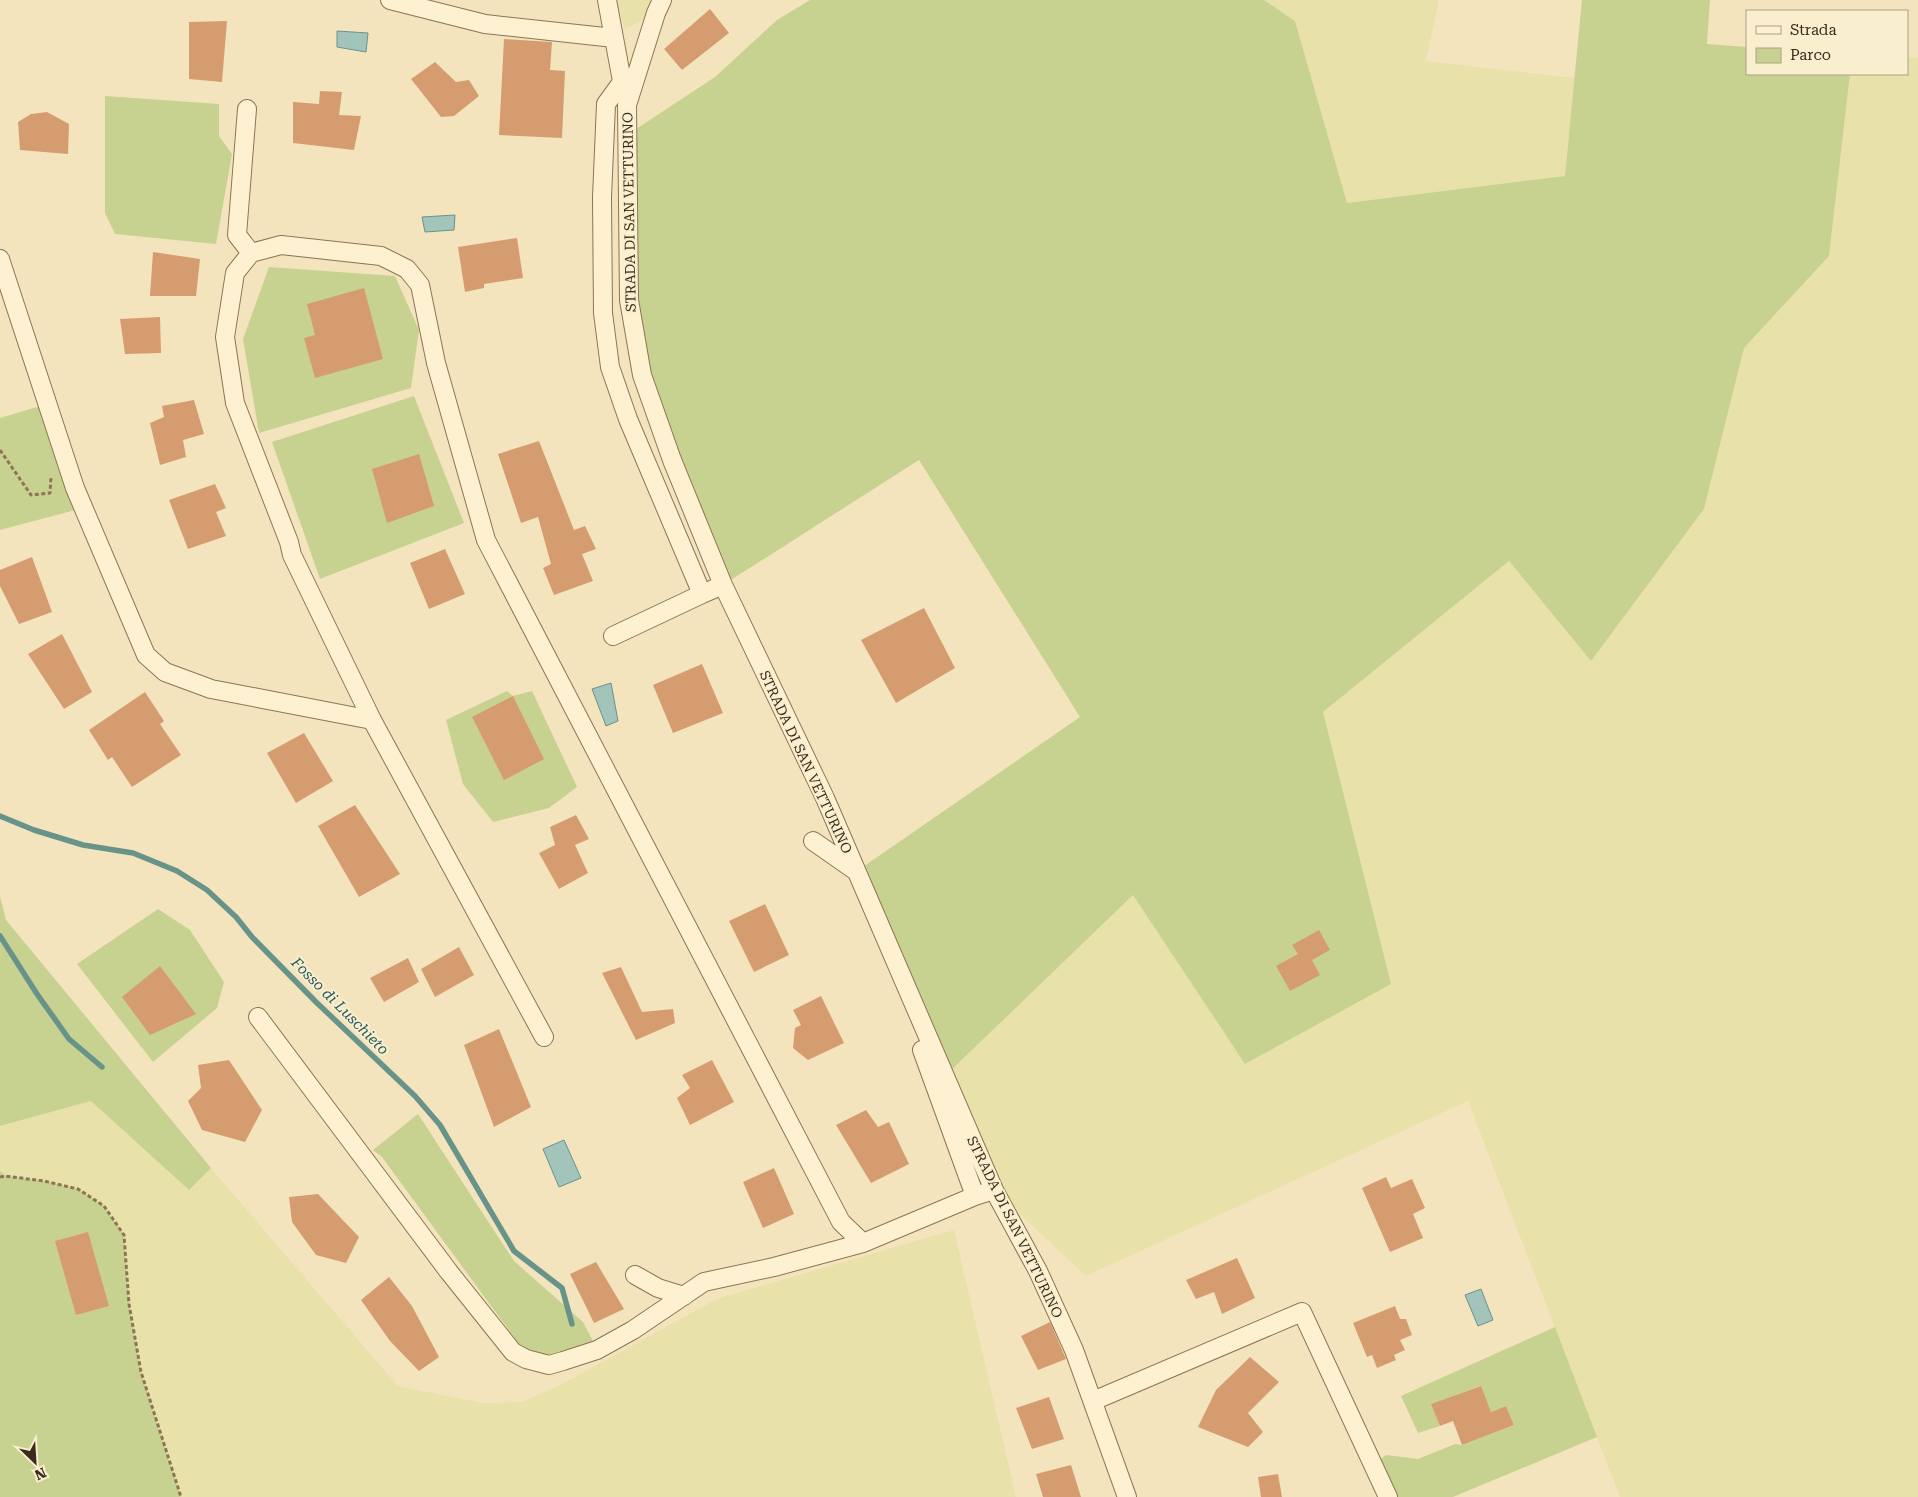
<svg xmlns="http://www.w3.org/2000/svg" width="1918" height="1497" font-family="'Roboto Serif',serif">
<style>
.farmland{fill:#e9e1aa}
.green{fill:#c8d290}
.water{fill:#a2c4bb;stroke:#689389}
.lines{fill:none;stroke-linecap:round;stroke-linejoin:round}
.stream{stroke:#689389;stroke-width:5.5}
.building{fill:#d59d6f}
.minor-casing{stroke:#8d7454;stroke-width:20}
.path{stroke:#8d7454;stroke-width:3;stroke-dasharray:4 2.5;stroke-linecap:butt}
.minor{stroke:#fdf1d2;stroke-width:18}
.labels{text-anchor:middle;dominant-baseline:central;stroke-width:4;stroke-linejoin:round;paint-order:stroke}
.street-label{font-size:14px;fill:#3b2b1b;stroke:#f9eece}
.water-label{font-size:15px;font-style:italic;fill:#285c5a;stroke:#f9eece}
</style>
<rect width="100%" height="100%" fill="#f3e4be"/>
<path class="farmland" d="M 616,0 L 662,0 L 656,13 L 625,29 Z
M 1264,0 L 1439,0 L 1426,61 L 1575,78 L 1565,176 L 1347,203 L 1295,21 Z
M 1907,57 L 1918,58 L 1918,1497 L 1620,1497 L 1468,1101 L 1086,1276 L 994,1190 L 945,1076 L 1323,712 L 1509,561 L 1591,660 L 1704,509 L 1744,348 L 1829,256 L 1850,74 L 1907,74 Z
M 91,1101 L 188,1189 L 211,1168 L 398,1386 L 483,1403 L 522,1402 L 560,1385 L 719,1298 L 954,1230 L 1016,1497 L 181,1497 L 141,1372 L 129,1304 L 124,1235 L 78,1189 L 44,1181 L 5,1176 L 0,1170 L 0,1126 Z"/>
<path class="green" d="M 810,0 L 1264,0 L 1295,21 L 1347,203 L 1565,176 L 1582,0 L 1710,0 L 1707,44 L 1747,47 L 1747,74 L 1850,74 L 1829,256 L 1744,348 L 1704,509 L 1591,661 L 1509,561 L 1323,712 L 1391,984 L 1245,1064 L 1133,895 L 945,1076 L 857,871 L 1080,717 L 919,460 L 723,585 L 642,375 L 627,135 L 715,77 L 777,20 Z
M 105,96 L 219,104 L 219,136 L 232,154 L 216,244 L 115,234 L 105,213 Z
M 269,267 L 395,276 L 419,330 L 411,388 L 259,433 L 243,339 Z
M 414,396 L 464,523 L 320,579 L 272,442 Z
M 47,404 L 83,508 L 0,530 L 0,418 Z
M 507,691 L 513,696 L 532,691 L 577,787 L 549,808 L 493,822 L 463,784 L 446,720 Z
M 0,896 L 6,920 L 211,1168 L 189,1190 L 91,1101 L 0,1126 Z
M 158,909 L 190,930 L 224,982 L 217,1008 L 153,1062 L 77,964 Z
M 418,1114 L 514,1261 L 583,1322 L 594,1343 L 542,1356 L 524,1351 L 382,1157 L 373,1150 Z
M 0,1171 L 6,1176 L 44,1181 L 78,1189 L 104,1206 L 124,1235 L 129,1304 L 141,1372 L 181,1497 L 0,1497 Z
M 1555,1327 L 1597,1437 L 1453,1497 L 1393,1497 L 1377,1462 L 1386,1455 L 1418,1459 L 1455,1444 L 1462,1445 L 1514,1425 L 1506,1406 L 1491,1412 L 1480,1386 L 1432,1404 L 1440,1426 L 1418,1433 L 1401,1396 Z"/>
<path class="water" d="M 337,31 L 368,33 L 366,52 L 337,47 Z
M 455,215 L 454,230 L 425,232 L 422,217 Z
M 611,683 L 618,721 L 606,726 L 592,689 Z
M 564,1140 L 581,1178 L 559,1187 L 543,1149 Z
M 1481,1289 L 1493,1320 L 1478,1326 L 1465,1295 Z"/>
<g class="lines">
<path class="stream" d="M 0,816 L 34,830 L 83,845 L 133,853 L 177,871 L 207,890 L 236,917 L 252,937 L 316,1002 L 415,1096 L 440,1125 L 514,1251 L 562,1288 L 572,1324
M 0,936 L 37,994 L 69,1039 L 102,1067"/>
</g>
<path class="building" d="M 710,9 L 729,33 L 682,70 L 664,49 Z
M 227,21 L 222,82 L 189,79 L 189,22 Z
M 504,39 L 552,42 L 550,70 L 565,71 L 562,138 L 499,135 Z
M 435,62 L 456,82 L 469,80 L 479,96 L 454,116 L 441,117 L 411,79 Z
M 320,91 L 342,92 L 339,115 L 361,116 L 354,150 L 293,143 L 293,102 L 319,104 Z
M 47,112 L 69,124 L 68,154 L 20,150 L 18,122 L 31,114 Z
M 517,238 L 523,278 L 484,284 L 484,288 L 465,292 L 458,247 Z
M 153,252 L 200,259 L 196,296 L 150,296 Z
M 364,288 L 383,359 L 315,378 L 304,338 L 315,335 L 307,304 Z
M 160,317 L 161,353 L 125,354 L 120,319 Z
M 194,400 L 204,434 L 183,440 L 186,457 L 160,465 L 150,423 L 164,417 L 162,406 Z
M 539,441 L 574,530 L 585,526 L 596,549 L 582,554 L 593,581 L 554,595 L 543,568 L 551,564 L 538,517 L 521,523 L 498,454 Z
M 419,454 L 434,506 L 387,523 L 372,469 Z
M 215,484 L 226,508 L 216,512 L 226,536 L 188,549 L 169,500 Z
M 445,549 L 465,594 L 429,609 L 410,563 Z
M 32,557 L 52,612 L 19,624 L 0,586 L 0,570 Z
M 924,608 L 955,668 L 896,703 L 861,640 Z
M 62,634 L 92,692 L 64,709 L 28,654 Z
M 702,664 L 723,713 L 673,733 L 653,685 Z
M 145,692 L 164,721 L 160,724 L 181,755 L 132,787 L 112,757 L 108,760 L 89,730 Z
M 513,696 L 544,759 L 504,780 L 472,717 Z
M 304,733 L 333,781 L 296,803 L 267,753 Z
M 355,805 L 400,874 L 359,897 L 318,826 Z
M 576,815 L 589,839 L 575,845 L 588,873 L 559,889 L 539,853 L 555,845 L 550,827 Z
M 765,904 L 789,955 L 754,972 L 729,921 Z
M 1319,930 L 1330,950 L 1312,960 L 1320,975 L 1290,991 L 1276,966 L 1298,954 L 1292,945 Z
M 459,947 L 474,975 L 435,997 L 421,969 Z
M 408,958 L 419,982 L 384,1002 L 370,978 Z
M 160,966 L 196,1014 L 150,1035 L 122,997 Z
M 621,967 L 642,1012 L 673,1009 L 675,1023 L 636,1040 L 602,973 Z
M 821,996 L 844,1043 L 808,1060 L 793,1048 L 795,1028 L 801,1025 L 793,1010 Z
M 499,1029 L 531,1107 L 494,1127 L 464,1045 Z
M 229,1060 L 262,1110 L 245,1142 L 202,1130 L 188,1101 L 201,1088 L 198,1065 Z
M 712,1060 L 734,1102 L 690,1125 L 677,1098 L 690,1088 L 682,1075 Z
M 866,1110 L 878,1127 L 889,1122 L 909,1164 L 871,1183 L 836,1125 Z
M 774,1168 L 794,1214 L 763,1228 L 743,1182 Z
M 1386,1177 L 1391,1188 L 1412,1179 L 1425,1208 L 1413,1214 L 1423,1238 L 1390,1252 L 1362,1188 Z
M 318,1194 L 359,1237 L 346,1263 L 316,1255 L 292,1222 L 289,1197 Z
M 88,1232 L 109,1306 L 76,1315 L 55,1241 Z
M 1237,1258 L 1255,1298 L 1222,1314 L 1214,1292 L 1196,1299 L 1186,1280 Z
M 596,1262 L 624,1309 L 594,1323 L 570,1274 Z
M 389,1277 L 412,1306 L 439,1357 L 419,1371 L 390,1341 L 361,1300 Z
M 1395,1306 L 1400,1319 L 1406,1319 L 1412,1335 L 1400,1340 L 1405,1350 L 1394,1355 L 1396,1360 L 1377,1368 L 1372,1355 L 1367,1357 L 1353,1323 Z
M 1050,1322 L 1066,1359 L 1038,1370 L 1021,1336 Z
M 1250,1357 L 1279,1382 L 1248,1413 L 1263,1432 L 1248,1447 L 1198,1427 L 1216,1390 Z
M 1481,1386 L 1491,1412 L 1506,1406 L 1514,1425 L 1462,1445 L 1453,1421 L 1440,1426 L 1431,1404 Z
M 1049,1397 L 1064,1439 L 1032,1449 L 1016,1408 Z
M 1071,1465 L 1081,1497 L 1043,1497 L 1036,1474 Z
M 1278,1474 L 1282,1497 L 1261,1497 L 1258,1477 Z"/>
<g class="lines">
<defs>
<path id="minor" d="M 390,0 L 485,24 L 614,38
M 607,0 L 624,92
M 662,0 L 656,13 L 627,105 L 629,300 L 642,375 L 672,460 L 723,585 L 825,798 L 994,1190 L 1038,1271 L 1074,1350 L 1127,1497
M 622,82 L 606,104 L 602,197 L 603,313 L 610,367 L 628,419 L 702,594 L 723,585
M 247,109 L 237,235 L 251,253
M 0,259 L 75,488 L 146,655 L 165,672 L 211,689 L 372,720
M 613,636 L 702,594
M 813,841 L 856,871
M 258,1017 L 449,1272 L 513,1352 L 526,1359 L 549,1365 L 563,1361 L 597,1350 L 633,1330 L 704,1282 L 774,1267 L 863,1243
M 544,1037 L 372,720 L 292,555 L 289,542 L 235,403 L 225,337 L 235,273 L 251,253 L 281,245 L 381,256 L 407,269 L 420,285 L 436,363 L 486,540 L 841,1222 L 863,1243 L 975,1196 L 994,1190
M 922,1050 L 975,1196
M 635,1275 L 658,1288 L 684,1296
M 1093,1401 L 1302,1312 L 1388,1497"/>
</defs>
<use href="#minor" class="minor-casing"/>
<path class="path" d="M 0,450 L 31,495 L 50,493 L 51,477
M 0,1177 L 5,1176 L 44,1181 L 78,1189 L 104,1206 L 124,1235 L 129,1304 L 141,1372 L 181,1497"/>
<use href="#minor" class="minor"/>
</g>
<g class="labels">
<g class="street-label">
<text transform="translate(629 212) rotate(-91)">STRADA DI SAN VETTURINO</text>
<text transform="translate(806 762) rotate(65)">STRADA DI SAN VETTURINO</text>
<text transform="translate(1015 1227) rotate(64)">STRADA DI SAN VETTURINO</text>
</g>
<g class="water-label">
<text transform="translate(340 1006) rotate(45)">Fosso di Luschieto</text>
</g>
</g>
<rect x="1746" y="10" width="162" height="65" fill="#f9eece" stroke="#ada086"/>
<rect x="1756" y="26" width="25" height="8" fill="#fdf1d2" stroke="#ada086"/>
<text x="1790" y="35" font-size="15" fill="#3b2b1b">Strada</text>
<rect x="1756" y="48" width="25" height="15" fill="#c8d290" stroke="#ada086"/>
<text x="1790" y="60" font-size="15" fill="#3b2b1b">Parco</text>
<g transform="translate(35 1462) rotate(155)" stroke="#f9eece" stroke-width="4" paint-order="stroke">
<path d="M0-4L9 19L0 12L-9 19Z" fill="#3b2b1b"/>
<text y="-8" font-size="14" font-weight="bold" text-anchor="middle" fill="#3b2b1b">N</text>
</g>
</svg>
